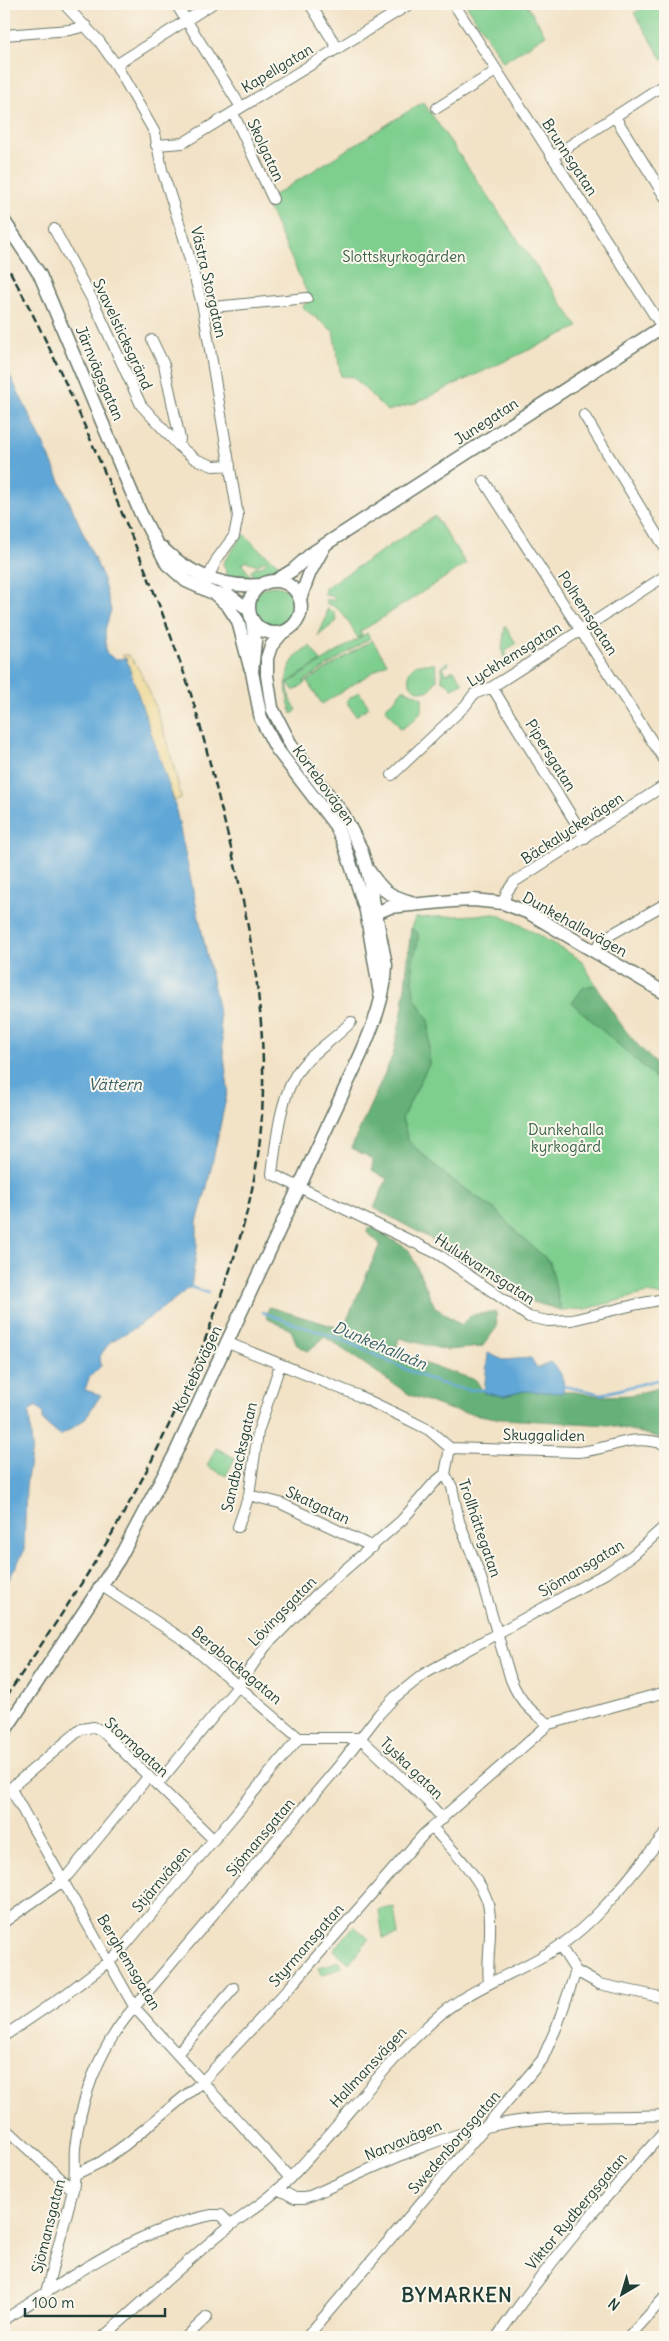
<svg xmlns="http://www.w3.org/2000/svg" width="669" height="2341" font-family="Delius,sans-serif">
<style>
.green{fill:#7ece8e;stroke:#4e8661;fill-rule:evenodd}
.forest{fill:#66b179;stroke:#427756}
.sand{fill:#eeda9e;stroke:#868c69}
.water{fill:#61a7d7;stroke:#407286}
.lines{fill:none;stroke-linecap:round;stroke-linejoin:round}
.stream{stroke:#61a7d7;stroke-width:2.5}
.minor-casing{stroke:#697767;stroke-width:12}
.tertiary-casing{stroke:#697767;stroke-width:15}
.minor{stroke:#fff;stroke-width:10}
.tertiary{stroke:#fff;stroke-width:12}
.rail{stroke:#1f3d34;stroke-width:2.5;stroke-dasharray:8 4;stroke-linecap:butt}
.labels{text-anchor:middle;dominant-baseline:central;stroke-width:4;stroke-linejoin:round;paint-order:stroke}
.street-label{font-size:15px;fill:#1f3d34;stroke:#fbf7ec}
.park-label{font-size:15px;fill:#37614a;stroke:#fbf7ec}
.water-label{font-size:16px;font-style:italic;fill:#335d65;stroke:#fbf7ec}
.district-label{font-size:20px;font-weight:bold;letter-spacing:1px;fill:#1f3d34;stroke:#fbf7ec}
</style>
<rect width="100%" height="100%" fill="#fbf7ec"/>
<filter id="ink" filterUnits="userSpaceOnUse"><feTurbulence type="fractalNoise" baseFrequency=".02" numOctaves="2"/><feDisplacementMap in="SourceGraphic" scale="10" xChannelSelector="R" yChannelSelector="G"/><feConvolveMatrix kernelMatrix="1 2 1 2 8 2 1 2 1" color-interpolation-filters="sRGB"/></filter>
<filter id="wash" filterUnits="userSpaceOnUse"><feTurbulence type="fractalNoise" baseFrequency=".0096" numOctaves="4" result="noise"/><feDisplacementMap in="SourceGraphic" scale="20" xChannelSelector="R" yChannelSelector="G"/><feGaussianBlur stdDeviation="1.12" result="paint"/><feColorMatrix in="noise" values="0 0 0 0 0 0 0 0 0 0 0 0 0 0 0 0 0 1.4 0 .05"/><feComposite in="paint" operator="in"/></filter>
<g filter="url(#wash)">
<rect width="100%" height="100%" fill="#f2e2c6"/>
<path class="green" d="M 466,4 L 526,4 L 546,35 L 503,62 Z
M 649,4 L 665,4 L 665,58 L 663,60 L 634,13 Z
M 423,102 L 578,327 L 413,404 L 387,411 L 353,377 L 341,376 L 333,331 L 302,307 L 310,299 L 265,201 Z
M 435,516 L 466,564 L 360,632 L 362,635 L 358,638 C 350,626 342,606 327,604 L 326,599 L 336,601 L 332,596 L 325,595 L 325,588 Z
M 244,534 L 257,548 L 285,569 L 266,573 L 248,581 L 228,577 L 223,563 ZM 265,560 L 267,561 L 261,567 L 255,567 L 251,572 L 253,576 L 251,577 L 242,564 L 246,561 L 258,565 Z
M253 607a21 21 0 1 1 42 0a21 21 0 1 1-42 0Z
M 327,609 L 334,612 L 337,621 L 318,636 L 326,618 Z
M 505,626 L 516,643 L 505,652 L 511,664 L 507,667 L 502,651 Z
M 367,633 L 370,638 L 304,681 L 305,683 L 294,691 L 288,683 Z
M 372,640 L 387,663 L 322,704 L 307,681 Z
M 310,646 L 321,661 L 287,683 L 290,700 L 297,710 L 292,714 C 283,689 282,660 310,646 Z
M 448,661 L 449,664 L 443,668 L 446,674 L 454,670 L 463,683 L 452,688 L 446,682 L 442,681 L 442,667 Z
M 417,664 L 435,664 L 437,679 L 430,690 C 416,695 405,684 410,670 Z
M 403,689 L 422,697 C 424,715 415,720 401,729 L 385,708 L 398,697 L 398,695 Z
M 359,692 L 369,707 L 356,716 L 346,701 Z
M 496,914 L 523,926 L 581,960 L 596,985 L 584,987 L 572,1003 L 665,1086 L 665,1296 L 647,1293 L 586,1309 L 561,1310 L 550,1262 L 517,1233 L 497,1211 L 448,1177 L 417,1149 L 408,1140 L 402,1118 L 429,1064 L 429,1021 L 414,998 L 412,965 L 418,941 L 417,933 L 411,928 L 415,918 Z
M 216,1448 L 235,1458 L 226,1476 L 207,1466 Z
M 394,1907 L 398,1935 L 383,1938 L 379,1910 Z
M 354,1926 L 369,1939 L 349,1963 L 334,1950 Z
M 339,1961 L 341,1968 L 321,1975 L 318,1968 Z"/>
<path class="forest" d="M 411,928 L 418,933 L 418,941 L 412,965 L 414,997 L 429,1020 L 429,1064 L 402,1118 L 408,1140 L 417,1149 L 448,1177 L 497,1211 L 517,1233 L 550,1262 L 561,1310 L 533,1302 L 435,1241 L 374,1208 L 387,1179 L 372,1170 L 373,1159 L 351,1148 L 393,1055 L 403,1007 Z
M 596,985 C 614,1017 636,1048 665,1071 L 662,1080 L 659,1081 L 572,1003 L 584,987 Z
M 372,1227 L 409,1250 L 435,1307 L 461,1325 L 471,1315 L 496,1312 L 497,1327 L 482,1347 L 446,1350 L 399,1338 L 395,1354 L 476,1380 L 484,1393 L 504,1396 L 525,1391 L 575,1392 L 601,1396 L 632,1395 L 665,1386 L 665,1439 L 610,1425 L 502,1419 L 451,1410 L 410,1395 L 325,1337 L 308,1351 L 297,1345 L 291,1330 L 266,1318 L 269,1307 L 343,1329 L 380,1244 L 367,1232 L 368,1228 Z"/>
<path class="sand" d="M 123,655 L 128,655 C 150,674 175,767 181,798 L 174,801 Z"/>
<path class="water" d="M 4,363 L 44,445 L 101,573 L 111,610 L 105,630 L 106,653 L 115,659 L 126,658 L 174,801 L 218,1007 L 228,1089 L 207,1187 L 197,1222 L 197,1247 L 191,1287 L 138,1326 L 110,1342 L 100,1356 L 101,1366 L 89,1378 L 85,1390 L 101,1395 L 84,1420 L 60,1436 L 43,1421 L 43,1414 L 36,1406 L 29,1412 L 32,1448 L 26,1486 L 24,1551 L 5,1587 L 4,1596 Z
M 488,1353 L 503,1360 L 531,1358 L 537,1368 L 550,1362 C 560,1369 566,1380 563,1393 L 525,1391 L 504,1396 L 484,1393 Z"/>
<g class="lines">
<path class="stream" d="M 191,1287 L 208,1293
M 263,1312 C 291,1324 320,1331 347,1342 C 383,1357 449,1397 488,1389
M 563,1386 L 602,1394 L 657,1380 L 665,1382"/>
</g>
</g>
<g filter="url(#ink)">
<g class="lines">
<defs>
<path id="minor" d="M 64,4 L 99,41 L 116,65 L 155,133 L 162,170 L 184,238 L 203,308 L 238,516 L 234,536 L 217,559 L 206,582
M 176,4 L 241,107
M 310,4 L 338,49
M 454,4 L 662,327
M 4,35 L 70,30 L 86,26
M 116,65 L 212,4
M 437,108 L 496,71
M 233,113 L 273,199
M 615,117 L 665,197
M 156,145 L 183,143 L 410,4
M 552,157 L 665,84
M 54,229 L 94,303 L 141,405 L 179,446 L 195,459 L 213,466 L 230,465
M 203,308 L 307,298
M 152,340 L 164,365 L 180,439 L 179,446
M 584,415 L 665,548
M 484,481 L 665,761
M 492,687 L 585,838
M 392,775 L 465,706 L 474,694 L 492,687 L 665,576
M 503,903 L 507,892 L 514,882 L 665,785
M 594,952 L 603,939 L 665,904
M 351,1022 C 336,1038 316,1050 302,1066 C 280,1092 276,1142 272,1174 L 438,1254 L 529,1317 L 548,1321 L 572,1320 L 638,1304 L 659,1300 L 665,1302
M 228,1343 L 359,1396 L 405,1418 L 429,1430 L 450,1448 L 445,1474 L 452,1487 L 459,1521 L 480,1575 L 511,1680 C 519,1700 531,1712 549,1724 L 662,1693 L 665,1695
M 450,1448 L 578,1452 C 613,1449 628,1433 665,1444
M 249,1495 L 280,1503 L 373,1547
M 238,1527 L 249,1495 L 258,1432 L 280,1365
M 102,1586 L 184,1640 L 299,1738 L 360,1738 L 426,1800 L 443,1819
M 157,1785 L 239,1685 L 265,1647 L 316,1595 L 402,1520 L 434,1483 L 445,1474
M 432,1827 C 450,1848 486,1882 489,1909 C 493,1934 486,1958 489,1983
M 213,1839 L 102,1731 L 94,1727 L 81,1729 L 13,1786 L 12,1791 L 135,2008 L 290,2178
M 4,1922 L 63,1881 L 148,1777
M 576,1971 L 599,1984 L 665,1998
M 4,2036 L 66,1994 L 117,1955 L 299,1738
M 177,2054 L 234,1988
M 4,2127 L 73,2190
M 76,2174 L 101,2162 L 125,2145 L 202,2082 L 290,1987 L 424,1834 L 549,1724
M 278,2189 L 295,2198 L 305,2198 C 364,2173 423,2141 486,2127 C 544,2113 606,2118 665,2115
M 46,2292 L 73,2190 C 76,2175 74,2162 75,2148 C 80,2101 98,2053 127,2016 L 338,1767 L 379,1714 L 395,1697 L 424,1674 L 608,1572 L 633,1555 L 665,1526
M 4,2320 C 69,2278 134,2230 212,2215 L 221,2215 L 231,2225
M 103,2337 C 142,2303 180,2267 221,2233 C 241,2216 265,2203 284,2184 C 339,2129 382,2064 442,2013 C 478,1984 523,1971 561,1945 C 603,1916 633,1872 665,1834
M 186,2337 L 207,2317
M 307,2337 L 542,2060 L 557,2026 L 576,1971 L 560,1946
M 497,2337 C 548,2263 605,2197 665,2131
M 629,2337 L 665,2297"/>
<path id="tertiary" d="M 4,221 L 40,275 L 140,512 L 167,564 L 186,581 L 215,594 L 229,595 L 248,609
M 161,547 C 189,574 222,588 261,585
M249 607a26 26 0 1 1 52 0a26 26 0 1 1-52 0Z
M 275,581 L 293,570 L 312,553 L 665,325
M 215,594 L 228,606 L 238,621 L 250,667
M 300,599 L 310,572 L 324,547
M 252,621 L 255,641 L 252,672 L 261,719 L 276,748 L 335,825 L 343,841 L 366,911 L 380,994
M 369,871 C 383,891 387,895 411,902
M 376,913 L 390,907 L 453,901 L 473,900 L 503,903 L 529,913 L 665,993
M 4,1732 L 119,1559 L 175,1454 L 361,1054 C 373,1026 385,997 386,965 L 367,869 L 361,849 L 343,814 L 292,747 L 272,708 L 267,675 L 267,658 L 271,646 L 282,633"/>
</defs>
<use href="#minor" class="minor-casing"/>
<use href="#tertiary" class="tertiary-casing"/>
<use href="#minor" class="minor"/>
<use href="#tertiary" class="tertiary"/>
<path class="rail" d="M 4,261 C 39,322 67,385 95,450 C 129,529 162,607 189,688 C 203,733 214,779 225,824 C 253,934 274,1048 257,1162 C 250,1206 238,1248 223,1290 C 199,1361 169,1430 133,1496 C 95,1567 49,1633 4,1700"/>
</g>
</g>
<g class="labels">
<g class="street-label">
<text transform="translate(277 68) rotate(-31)">Kapellgatan</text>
<text transform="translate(266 150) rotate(65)">Skolgatan</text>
<text transform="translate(570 157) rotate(57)">Brunnsgatan</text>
<text transform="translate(209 282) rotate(77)">Västra Storgatan</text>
<text transform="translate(123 334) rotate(65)">Svavelsticksgränd</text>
<text transform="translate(100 373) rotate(67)">Järnvägsgatan</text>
<text transform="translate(486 421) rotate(-33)">Junegatan</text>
<text transform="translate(588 613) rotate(57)">Polhemsgatan</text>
<text transform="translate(514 654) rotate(-32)">Lyckhemsgatan</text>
<text transform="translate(551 755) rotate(58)">Pipersgatan</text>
<text transform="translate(324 785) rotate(54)">Kortebovägen</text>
<text transform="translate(572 828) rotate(-33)">Bäckalyckevägen</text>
<text transform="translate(575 924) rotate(29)">Dunkehallavägen</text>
<text transform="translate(485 1269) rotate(33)">Hulukvarnsgatan</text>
<text transform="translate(197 1369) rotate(-65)">Kortebovägen</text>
<text transform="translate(544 1435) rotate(1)">Skuggaliden</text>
<text transform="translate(239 1457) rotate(-77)">Sandbacksgatan</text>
<text transform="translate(318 1505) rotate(25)">Skatgatan</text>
<text transform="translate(480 1528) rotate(71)">Trollhättegatan</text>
<text transform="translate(581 1568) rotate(-31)">Sjömansgatan</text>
<text transform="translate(282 1611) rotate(-46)">Lövingsgatan</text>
<text transform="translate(237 1665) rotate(40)">Bergbackagatan</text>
<text transform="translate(137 1747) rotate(42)">Stormgatan</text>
<text transform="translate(412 1768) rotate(44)">Tyska gatan</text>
<text transform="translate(260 1837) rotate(-50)">Sjömansgatan</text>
<text transform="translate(161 1879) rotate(-50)">Stjärnvägen</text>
<text transform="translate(306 1945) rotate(-49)">Styrmansgatan</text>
<text transform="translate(129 1962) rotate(59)">Berghemsgatan</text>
<text transform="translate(368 2067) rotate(-47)">Hallmansvägen</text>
<text transform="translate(403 2140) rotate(-23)">Narvavägen</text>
<text transform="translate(454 2142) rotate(-49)">Swedenborgsgatan</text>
<text transform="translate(576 2211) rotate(-50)">Viktor Rydbergsgatan</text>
<text transform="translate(48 2226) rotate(-76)">Sjömansgatan</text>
</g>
<g class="park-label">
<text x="404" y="256">Slottskyrkogården</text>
<text x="566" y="1129">Dunkehalla<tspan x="566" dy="17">kyrkogård</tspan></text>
</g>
<g class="water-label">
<text x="115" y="1084">Vättern</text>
<text transform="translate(380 1345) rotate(23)">Dunkehallaån</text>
</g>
<g class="district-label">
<text x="457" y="2294">BYMARKEN</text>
</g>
</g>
<rect width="669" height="2341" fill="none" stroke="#fbf7ec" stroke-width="20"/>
<g transform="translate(622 2294) rotate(218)" stroke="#fbf7ec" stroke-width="4" paint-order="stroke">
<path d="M0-4L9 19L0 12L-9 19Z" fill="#1f3d34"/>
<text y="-8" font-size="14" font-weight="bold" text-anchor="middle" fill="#1f3d34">N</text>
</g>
<path d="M25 2308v8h140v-8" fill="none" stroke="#1f3d34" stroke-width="2.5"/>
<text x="32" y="2308" font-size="15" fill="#1f3d34" stroke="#fbf7ec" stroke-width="4" paint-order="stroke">100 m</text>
</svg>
